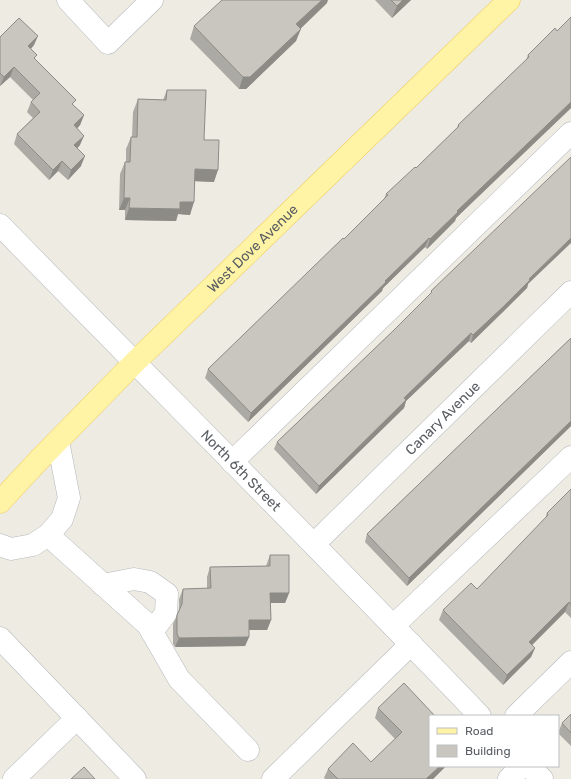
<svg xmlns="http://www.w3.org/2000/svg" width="571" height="779" font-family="Rubik,sans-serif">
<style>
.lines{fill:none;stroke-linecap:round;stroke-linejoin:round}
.minor-casing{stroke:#b5b8bc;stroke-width:23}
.major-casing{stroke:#f0cb58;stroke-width:23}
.minor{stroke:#fff;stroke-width:22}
.major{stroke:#fff4a6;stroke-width:22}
.wall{fill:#acaaa4}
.shaded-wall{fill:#8c8b86}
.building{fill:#c8c6bf;stroke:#8c8b86}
.labels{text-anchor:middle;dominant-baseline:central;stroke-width:3;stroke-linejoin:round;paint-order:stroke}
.street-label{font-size:14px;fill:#5a5e63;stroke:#fff}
</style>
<rect width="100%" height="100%" fill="#edebe2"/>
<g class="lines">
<defs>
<g id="minor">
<path d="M 68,0 L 108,43 L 152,0"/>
<path id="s1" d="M 0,225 C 160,389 322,551 480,716"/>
<path d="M 232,462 L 571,133"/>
<path d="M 48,535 L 148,625 L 179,679 L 248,750"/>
<path id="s2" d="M 314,544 L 571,292"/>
<path d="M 0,545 L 11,549 L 33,545 L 48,535 L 62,519 L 69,498 L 58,441"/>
<path d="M 103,585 L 134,579 L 150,582 L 167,594 L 166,613 L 152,632"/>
<path d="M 393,626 L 571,457"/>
<path d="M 0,638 L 135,779"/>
<path d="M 516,716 L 571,662"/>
<path d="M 529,766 L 542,779"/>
<path d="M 14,779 L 77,718"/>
<path d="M 273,779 L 411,644"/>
<path d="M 509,779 L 522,766"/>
</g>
<g id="major">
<path id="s3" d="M 0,502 L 37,462 L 134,363 L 509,0"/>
</g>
</defs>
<use href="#minor" class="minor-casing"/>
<use href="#major" class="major-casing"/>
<use href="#minor" class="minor"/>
<use href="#major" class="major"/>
</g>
<path class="wall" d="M 375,0 L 411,0 L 392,18 Z
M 327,3 L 300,29 L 296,41 L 246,89 L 239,89 L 190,39 L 194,26 Z
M 571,17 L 571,108 L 456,218 L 455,221 L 427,249 L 425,247 L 383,288 L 382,291 L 248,422 L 205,378 L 208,369 L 344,239 L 384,199 L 386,194 L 416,168 L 457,128 L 458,125 L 526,60 L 528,55 L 557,31 Z
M 0,37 L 34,45 L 31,49 L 35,60 L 74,106 L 84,115 L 80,125 L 77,129 L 80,145 L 77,149 L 81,166 L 68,180 L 58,171 L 49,180 L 14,144 L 17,134 L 33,118 L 27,112 L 31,102 L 33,100 L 10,77 L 0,86 Z
M 167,90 L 204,140 L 214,182 L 195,181 L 190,215 L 178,214 L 176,221 L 125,220 L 125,210 L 119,210 L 120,174 L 125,162 L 126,162 L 126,149 L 131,137 L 132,137 L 133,112 L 138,99 L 163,100 Z
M 528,284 L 527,288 L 501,314 L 471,343 L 469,341 L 406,401 L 404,408 L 316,494 L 274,449 L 277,442 L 394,330 L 431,294 L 431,291 Z
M 571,338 L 571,426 L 407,586 L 365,542 L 367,534 Z
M 571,489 L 571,618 L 565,612 L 532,645 L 535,648 L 531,657 L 503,685 L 439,620 L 443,610 L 477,589 L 545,519 L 547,513 Z
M 270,555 L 289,593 L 285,603 L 271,603 L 271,620 L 267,630 L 249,630 L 249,637 L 245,646 L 175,647 L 173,644 L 173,624 L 179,611 L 179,599 L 183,589 L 207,589 L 207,577 L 210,567 L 266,566 Z
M 378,708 L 446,766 L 433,779 L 325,779 L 324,778 L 328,769 L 371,762 L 395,739 L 375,718 Z
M 571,714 L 571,746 L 558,733 L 562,723 Z"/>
<path class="shaded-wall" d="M 322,0 L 328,0 L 327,3 L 292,37 L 296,24 Z
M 403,0 L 411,0 L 392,18 L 397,6 Z
M 301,29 L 296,41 L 246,89 L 239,89 L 243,77 Z
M 38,36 L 34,45 L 24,56 L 28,46 Z
M 14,67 L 10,77 L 0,86 L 4,77 Z
M 571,102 L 571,108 L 456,218 L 455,221 L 427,249 L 430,239 L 457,211 Z
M 84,115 L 80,125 L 70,135 L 74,125 Z
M 84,136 L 80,145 L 70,155 L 74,145 Z
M 85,156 L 81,166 L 68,180 L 71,170 Z
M 62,161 L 58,171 L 49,180 L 53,170 Z
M 195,169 L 218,170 L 214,182 L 191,181 Z
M 124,198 L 130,198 L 125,210 L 119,210 Z
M 180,202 L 194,202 L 190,215 L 178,214 L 176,221 L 125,220 L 129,208 Z
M 429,238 L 425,247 L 383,288 L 382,291 L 248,422 L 251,413 Z
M 571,238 L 571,243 L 528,284 L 527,288 L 471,343 L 473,335 L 529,279 Z
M 471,333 L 469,341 L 406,401 L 404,408 L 316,494 L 319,486 L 404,398 Z
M 571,421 L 571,426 L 407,586 L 409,578 Z
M 270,593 L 289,593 L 285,603 L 267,603 Z
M 569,602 L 565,612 L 525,652 L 529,642 Z
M 249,620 L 271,620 L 267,630 L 245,630 Z
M 249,637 L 245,646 L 175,647 L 179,638 Z
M 535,648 L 531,657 L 503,685 L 507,675 Z
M 440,766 L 446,766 L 433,779 L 426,779 Z"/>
<path class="building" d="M 222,0 L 322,0 L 296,24 L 301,29 L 250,77 L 243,77 L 194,26 Z
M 391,0 L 403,0 L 397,6 Z
M 571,17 L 571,102 L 457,211 L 458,212 L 430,239 L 429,238 L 385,281 L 386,282 L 251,413 L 208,369 L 343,238 L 344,239 L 388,195 L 386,194 L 415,167 L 416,168 L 459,126 L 458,125 L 529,57 L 528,55 L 555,28 L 557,31 Z
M 19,18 L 38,36 L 28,46 L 37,55 L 34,58 L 76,100 L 72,104 L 84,115 L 74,125 L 84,136 L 74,145 L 85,156 L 71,170 L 62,161 L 53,170 L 17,134 L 40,112 L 31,102 L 40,93 L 14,67 L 4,77 L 0,73 L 0,37 Z
M 167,90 L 206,90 L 204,140 L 219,140 L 218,170 L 195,169 L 194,202 L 180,202 L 180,209 L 129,208 L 130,198 L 124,198 L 125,162 L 130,162 L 131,137 L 137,137 L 138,99 L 166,100 Z
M 571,157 L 571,238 L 529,279 L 530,280 L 504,306 L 473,335 L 471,333 L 404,398 L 406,400 L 319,486 L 277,442 L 394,330 L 432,292 L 431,291 Z
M 571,338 L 571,421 L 409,578 L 367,534 Z
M 571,489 L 571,605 L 569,602 L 529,642 L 535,648 L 507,675 L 443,610 L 471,583 L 477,589 L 548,515 L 547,513 Z
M 270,555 L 289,555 L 289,593 L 270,593 L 271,620 L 249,620 L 249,637 L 179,638 L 177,634 L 177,615 L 182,604 L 183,589 L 211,588 L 210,567 L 270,566 Z
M 404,683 L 435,716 L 430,716 L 430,766 L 440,766 L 426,779 L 338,779 L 328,769 L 353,743 L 371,762 L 402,732 L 378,708 Z
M 571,714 L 571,733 L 562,723 Z
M 84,767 L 95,779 L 71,779 Z"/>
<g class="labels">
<g class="street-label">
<text stroke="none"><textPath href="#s3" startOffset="358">West Dove Avenue</textPath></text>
<text stroke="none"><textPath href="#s2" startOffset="180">Canary Avenue</textPath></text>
<text stroke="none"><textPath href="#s1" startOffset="344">North 6th Street</textPath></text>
</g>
</g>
<rect x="429" y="715" width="130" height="52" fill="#ffffff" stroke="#bdbfc1"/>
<rect x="437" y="728" width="20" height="6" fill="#fff4a6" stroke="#bdbfc1"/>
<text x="465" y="735" font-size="12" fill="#5a5e63">Road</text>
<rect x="437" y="745" width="20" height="12" fill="#c8c6bf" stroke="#bdbfc1"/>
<text x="465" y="755" font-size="12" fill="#5a5e63">Building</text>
</svg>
